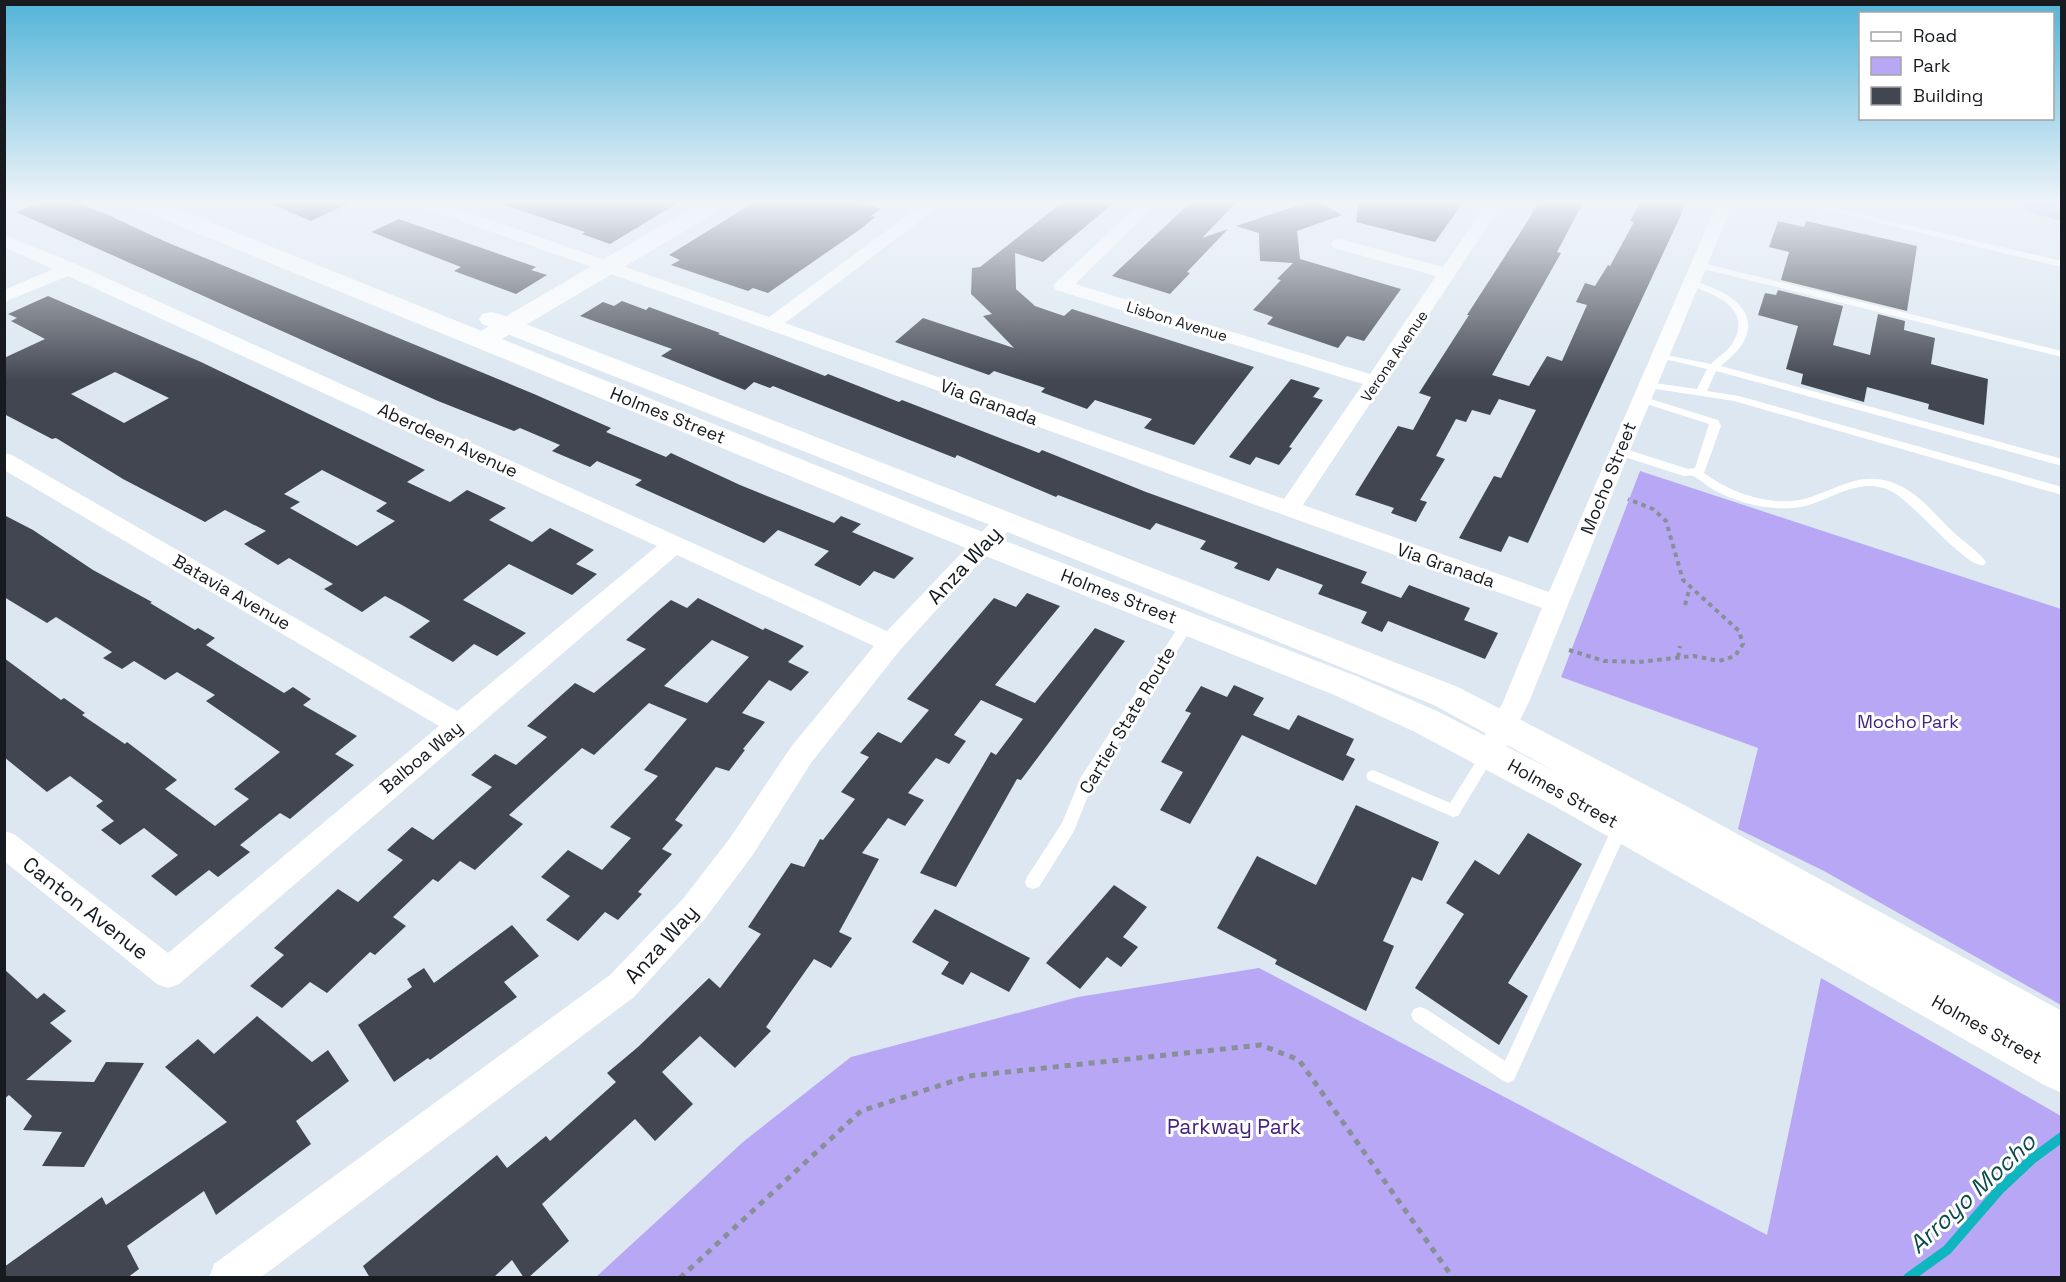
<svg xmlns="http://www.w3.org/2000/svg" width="2066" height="1282" font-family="'Space Grotesk',sans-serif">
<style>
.green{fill:#b8a7f4}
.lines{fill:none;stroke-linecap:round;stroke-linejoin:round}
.stream{stroke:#0fb5bf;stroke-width:10}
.building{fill:#424651;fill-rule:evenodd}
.path-far1{stroke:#889097;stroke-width:4;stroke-dasharray:4.5 4.5;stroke-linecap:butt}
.path{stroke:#889097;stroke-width:5;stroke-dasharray:6 6;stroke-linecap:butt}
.service{fill:#fff;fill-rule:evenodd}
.minor{fill:#fff;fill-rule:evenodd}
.tertiary{fill:#fff;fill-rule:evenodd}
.secondary{fill:#fff;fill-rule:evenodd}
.labels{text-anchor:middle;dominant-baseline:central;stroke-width:6;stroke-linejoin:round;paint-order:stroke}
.far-street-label{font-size:15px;fill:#171b1f;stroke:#fff}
.street-label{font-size:18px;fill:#171b1f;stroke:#fff}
.park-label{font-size:18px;fill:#42217f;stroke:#fff}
.near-street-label{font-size:21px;fill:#171b1f;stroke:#fff}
.near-park-label{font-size:21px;fill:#42217f;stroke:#fff}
.near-water-label{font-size:24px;font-style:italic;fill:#0b4a4e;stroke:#fff}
</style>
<rect width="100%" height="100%" fill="#dce7f1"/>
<path class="green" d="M 2014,201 L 2061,201 L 2061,221 L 2032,213 Z
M 1640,471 L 2061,609 L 2061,1005 L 1824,871 L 1738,829 L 1758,748 L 1561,677 Z
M 1259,968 L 1767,1235 L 1821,978 L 2061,1116 L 2061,1277 L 596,1277 L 743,1142 L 851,1057 L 1078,997 Z"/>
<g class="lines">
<path class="stream" d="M 1908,1278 L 1947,1250 L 2000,1189 L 2032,1159 L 2062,1137"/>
</g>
<path class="building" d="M 43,201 L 74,201 L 106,214 L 164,241 L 534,394 L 611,428 L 606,432 L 666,457 L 671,453 L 740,485 L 834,523 L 841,516 L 861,524 L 852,532 L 914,558 L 894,579 L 874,571 L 860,586 L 814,565 L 829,551 L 778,530 L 764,543 L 635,485 L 642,480 L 597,461 L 590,467 L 552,451 L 560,445 L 520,428 L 514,431 L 438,401 L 16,212 Z
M 264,201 L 354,201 L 311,221 Z
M 504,201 L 681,201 L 610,244 L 582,234 L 585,232 L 504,205 Z
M 756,201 L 856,201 L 881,209 L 871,216 L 875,217 L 862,228 L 768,293 L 753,288 L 748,291 L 671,265 L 680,260 L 669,255 Z
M 1064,201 L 1116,201 L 1043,262 L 1015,253 L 1016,289 L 1035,306 L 1064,316 L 1072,309 L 1254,367 L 1194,445 L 1144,428 L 1152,419 L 1095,400 L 1087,409 L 1041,392 L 1045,388 L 994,371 L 989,375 L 895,342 L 923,318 L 1014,348 L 983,316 L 992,314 L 971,294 L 972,268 L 980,267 Z
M 1192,201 L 1238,201 L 1202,238 L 1228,229 L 1187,272 L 1190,273 L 1170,294 L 1112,276 Z
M 1311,201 L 1318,201 L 1342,215 L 1297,231 L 1300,259 L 1401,289 L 1364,341 L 1347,336 L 1338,348 L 1267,324 L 1273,317 L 1253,310 L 1281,280 L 1277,279 L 1293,263 L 1260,261 L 1259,233 L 1236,226 Z
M 1359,201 L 1464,201 L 1435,242 L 1356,222 Z
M 1538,201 L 1584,201 L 1557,252 L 1561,253 L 1492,375 L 1529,386 L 1547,356 L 1562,361 L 1587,305 L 1576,302 L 1585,283 L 1595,286 L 1608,265 L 1610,266 L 1634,222 L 1630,221 L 1641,201 L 1685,201 L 1681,215 L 1528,543 L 1509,536 L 1501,552 L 1459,538 L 1494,476 L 1501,478 L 1536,410 L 1499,399 L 1490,415 L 1472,410 L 1466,422 L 1456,419 L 1436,456 L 1445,459 L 1420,500 L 1427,502 L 1416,522 L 1391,513 L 1394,508 L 1355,495 L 1398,426 L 1413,430 L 1431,397 L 1419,393 L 1469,315 L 1467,315 L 1529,219 Z
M 399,219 L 536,267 L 531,270 L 547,275 L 516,294 L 454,271 L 461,267 L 371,232 Z
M 1778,221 L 1804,227 L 1806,221 L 1917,246 L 1907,311 L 1781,280 L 1789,252 L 1769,247 Z
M 1778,290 L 1843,306 L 1833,345 L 1870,355 L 1878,314 L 1905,321 L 1904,330 L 1935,338 L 1931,364 L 1988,379 L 1984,425 L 1928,409 L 1929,404 L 1867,387 L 1864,402 L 1801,384 L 1803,374 L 1786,369 L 1798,326 L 1758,315 L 1765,293 L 1776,295 Z
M 48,296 L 201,362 L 425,470 L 407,482 L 450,502 L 467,490 L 506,508 L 489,520 L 532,542 L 550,528 L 594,550 L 576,564 L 597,574 L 572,595 L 509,564 L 463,600 L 526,633 L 497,656 L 474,644 L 453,662 L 409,637 L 430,621 L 402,605 L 385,596 L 362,612 L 324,589 L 333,584 L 289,558 L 278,565 L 244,544 L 266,531 L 225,510 L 205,522 L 123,479 L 56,438 L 52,439 L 4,414 L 4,358 L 45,339 L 11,321 L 17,318 L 8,314 ZM 115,372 L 169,398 L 124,423 L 71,394 ZM 322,470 L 387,503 L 376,511 L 395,521 L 357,546 L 290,508 L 300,502 L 284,494 Z
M 622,301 L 646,310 L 649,307 L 720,333 L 718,334 L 825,376 L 828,374 L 899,402 L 902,400 L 1039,453 L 1042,450 L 1146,492 L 1367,572 L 1361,583 L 1401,598 L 1409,585 L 1446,599 L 1470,608 L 1464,620 L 1498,633 L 1485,659 L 1388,621 L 1382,632 L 1361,623 L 1367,612 L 1318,594 L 1323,585 L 1277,568 L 1269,581 L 1234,568 L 1238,563 L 1200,549 L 1206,541 L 1156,523 L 1150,530 L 1058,495 L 1056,497 L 957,455 L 955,458 L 773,386 L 770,388 L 754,382 L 745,390 L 661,356 L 672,349 L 580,316 L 603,302 L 614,306 Z
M 1291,379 L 1320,388 L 1313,397 L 1323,400 L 1289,447 L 1292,448 L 1279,465 L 1256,457 L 1250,465 L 1229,457 Z
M 4,515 L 33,530 L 93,570 L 152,602 L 150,603 L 195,630 L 198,628 L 215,638 L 206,645 L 284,693 L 293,687 L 311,699 L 303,705 L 357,736 L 335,754 L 354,765 L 290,819 L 280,813 L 240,845 L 250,852 L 218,877 L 209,870 L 176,896 L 151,876 L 178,855 L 144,828 L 120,845 L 101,830 L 114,821 L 96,806 L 103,801 L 70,776 L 47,792 L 4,757 L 4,658 L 61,700 L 64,698 L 85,713 L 82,715 L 125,744 L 127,742 L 177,780 L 165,789 L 215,826 L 249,799 L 234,789 L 280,752 L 206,701 L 215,695 L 177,672 L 165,680 L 134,661 L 122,669 L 103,658 L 112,652 L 56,617 L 47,623 L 4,597 Z
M 1027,593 L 1060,606 L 995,685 L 1035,703 L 1095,628 L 1125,641 L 1021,780 L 1017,779 L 956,887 L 920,873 L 991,752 L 996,755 L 1023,719 L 981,700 L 954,735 L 966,741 L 949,764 L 936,758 L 908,793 L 924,800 L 905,826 L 888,818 L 862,853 L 879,859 L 839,932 L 852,938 L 831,968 L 814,959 L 766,1027 L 771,1031 L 735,1068 L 700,1036 L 662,1072 L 693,1104 L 655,1141 L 635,1119 L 542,1204 L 569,1241 L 528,1278 L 524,1278 L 512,1260 L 493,1278 L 370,1278 L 363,1266 L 497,1155 L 507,1168 L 546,1136 L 550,1141 L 616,1082 L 607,1073 L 638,1047 L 709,978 L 720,988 L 761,934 L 748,927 L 791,863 L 804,867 L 820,839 L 823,840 L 855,799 L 841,792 L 869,757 L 860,753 L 878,732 L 901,743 L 929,710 L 907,699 L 994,598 L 1016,607 Z
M 698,598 L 763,630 L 765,628 L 804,646 L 788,662 L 809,672 L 791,691 L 769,680 L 742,713 L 765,722 L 743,749 L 745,750 L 729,771 L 716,767 L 675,820 L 683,825 L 662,849 L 672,854 L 638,892 L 642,894 L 618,920 L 605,912 L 578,941 L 546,920 L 570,896 L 541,877 L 568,850 L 602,870 L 631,838 L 610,827 L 658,776 L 644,770 L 687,719 L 649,703 L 594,755 L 582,748 L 509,815 L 523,824 L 475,870 L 460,861 L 438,882 L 433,879 L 393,917 L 406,926 L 375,955 L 370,952 L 327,993 L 310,982 L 282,1008 L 250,986 L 284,955 L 274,948 L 338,889 L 358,902 L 403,860 L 387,850 L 412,827 L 433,840 L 492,787 L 471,775 L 495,754 L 516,765 L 547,737 L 527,726 L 575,683 L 594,693 L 646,649 L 626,640 L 657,612 L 671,600 L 687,608 ZM 712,640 L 749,657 L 707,703 L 664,686 Z
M 1234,685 L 1264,698 L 1253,715 L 1289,730 L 1298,715 L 1354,739 L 1346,755 L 1355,759 L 1343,781 L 1242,735 L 1190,824 L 1160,810 L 1183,772 L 1161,762 L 1191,713 L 1185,711 L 1201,686 L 1227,697 Z
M 1356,805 L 1439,842 L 1422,881 L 1412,877 L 1383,941 L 1394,946 L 1366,1011 L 1275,964 L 1277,960 L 1217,928 L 1257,856 L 1316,885 Z
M 1528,833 L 1582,864 L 1508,983 L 1528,996 L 1499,1045 L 1415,988 L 1464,914 L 1446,903 L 1475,860 L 1499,875 Z
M 1114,885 L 1147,907 L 1123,937 L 1138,947 L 1121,967 L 1107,957 L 1080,989 L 1046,963 Z
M 935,909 L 1030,958 L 1009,992 L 971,972 L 963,985 L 941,974 L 949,962 L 912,942 Z
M 512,925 L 539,956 L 504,982 L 517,997 L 430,1060 L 428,1058 L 394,1082 L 358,1025 L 412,987 L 407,979 L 424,968 L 434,983 Z
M 4,969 L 37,999 L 44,993 L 66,1011 L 50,1023 L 72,1041 L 26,1080 L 94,1082 L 106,1062 L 144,1063 L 84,1167 L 42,1166 L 62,1132 L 23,1130 L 32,1116 L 9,1095 L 4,1099 Z
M 257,1016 L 312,1062 L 328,1050 L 349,1081 L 296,1121 L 311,1144 L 216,1215 L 204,1191 L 127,1246 L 139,1269 L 127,1278 L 4,1278 L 4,1267 L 102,1197 L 106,1205 L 227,1122 L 165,1067 L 198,1039 L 214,1054 Z"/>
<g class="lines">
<path class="path-far1" d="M 1685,605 L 1690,587
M 1569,650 L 1604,661 L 1639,662 L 1694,656 L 1719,661 L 1735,656 L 1743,644 L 1739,631 L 1683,580 L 1666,521 L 1653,509 L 1628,499
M 1678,657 L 1680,646"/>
<path class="path" d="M 680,1278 L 861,1111 L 969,1076 L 1261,1045 L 1299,1060 L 1453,1278"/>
<path class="service" d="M 1788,201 L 1804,201 L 2062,261 L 2062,267 Z
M 1698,262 L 2062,351 L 2062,357 L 1695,267 L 1695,263 Z
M 1691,280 C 1723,289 1769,311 1738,350 C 1733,356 1726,361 1721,366 L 2062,459 L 2062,466 L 1716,371 L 1707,391 L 1739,396 L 2062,487 L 2062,495 L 1734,401 L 1643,387 L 1642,385 L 1647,382 L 1697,389 L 1707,369 L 1656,357 L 1656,353 L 1711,364 C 1717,357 1727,352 1732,344 C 1754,308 1715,294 1688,285 L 1686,283 Z
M 1641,396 L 1718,420 L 1721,426 L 1704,473 C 1731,493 1771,507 1804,499 C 1837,490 1861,469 1896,484 C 1918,493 1933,512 1949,528 C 1960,540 1977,549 1986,562 L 1984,565 C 1967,570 1912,500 1889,490 C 1855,475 1825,506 1792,508 C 1766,510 1739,503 1716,491 C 1709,488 1700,479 1693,476 C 1690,475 1687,476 1684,476 L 1615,454 L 1613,451 L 1619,447 L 1688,469 L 1695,468 L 1709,424 L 1637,401 L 1637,397 Z
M 1188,618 L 1195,623 L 1093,783 L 1074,831 L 1039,887 L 1033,889 L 1027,887 L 1025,882 L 1027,877 L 1062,823 L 1081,777 L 1183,620 Z
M 1489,747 L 1494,749 L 1496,753 L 1458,816 L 1453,817 L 1368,780 L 1366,776 L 1368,772 L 1373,770 L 1450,803 L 1484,749 Z
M 1621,819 L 1626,821 L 1629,826 L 1514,1080 L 1508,1083 L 1502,1080 L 1414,1021 L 1411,1015 L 1414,1009 L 1420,1007 L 1426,1009 L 1505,1061 L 1613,826 L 1616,821 Z"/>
<path class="minor" d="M 411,201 L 436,201 L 769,317 L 927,201 L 946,201 L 785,323 L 1284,499 L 1363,384 L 1056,290 L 1053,286 L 1056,282 L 1142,201 L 1160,201 L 1075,284 L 1370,374 L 1436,276 L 1334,248 L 1331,244 L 1334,240 L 1340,239 L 1443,267 L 1488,201 L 1504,201 L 1303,505 L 1549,592 L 1718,201 L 1734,201 L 1631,448 L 1529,702 L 1499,761 L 1489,764 L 1479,761 L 1475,753 L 1503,702 L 1542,608 L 764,328 L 413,204 Z
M 4,235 L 76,264 L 887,631 L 998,515 L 1006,512 L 1014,515 L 1018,520 L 900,650 L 811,763 L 752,856 L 704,920 L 634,997 L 260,1278 L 209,1278 L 214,1264 L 610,975 L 682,900 L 730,838 L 791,747 L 874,646 L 677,555 L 179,984 L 168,988 L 157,984 L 4,861 L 4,831 L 14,834 L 168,953 L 439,726 L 4,470 L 4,453 L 12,455 L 457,711 L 657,546 L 68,276 L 4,302 L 4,290 L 53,269 L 4,247 Z"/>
<path class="tertiary" d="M 703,201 L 729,201 L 727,206 L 492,345 L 483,347 L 474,345 L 471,340 L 474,335 Z"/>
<path class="secondary" d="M 129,201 L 158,201 L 995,537 L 1356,676 L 1437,711 L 1558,773 L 1434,705 L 995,527 L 482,324 L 479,319 L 482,314 L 491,312 L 500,314 L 1458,687 L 1686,806 L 2062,1011 L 2062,1093 L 2046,1086 L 1558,808 L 1413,731 L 1332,694 L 973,551 L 131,206 Z"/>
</g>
<linearGradient id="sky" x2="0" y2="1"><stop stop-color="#51b4d8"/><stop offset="0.53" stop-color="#eff4f9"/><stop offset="1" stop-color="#eff4f9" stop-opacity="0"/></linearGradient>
<rect width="2066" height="381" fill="url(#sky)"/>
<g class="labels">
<g class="far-street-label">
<text transform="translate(1177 321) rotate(17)">Lisbon Avenue</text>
<text transform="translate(1394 356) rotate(-56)">Verona Avenue</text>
</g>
<g class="street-label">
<text transform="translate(989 402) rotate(20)">Via Granada</text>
<text transform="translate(668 415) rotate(22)">Holmes Street</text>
<text transform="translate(448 440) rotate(25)">Aberdeen Avenue</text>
<text transform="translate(1608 478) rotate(-68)">Mocho Street</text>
<text transform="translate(1446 565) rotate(19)">Via Granada</text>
<text transform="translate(232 592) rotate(30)">Batavia Avenue</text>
<text transform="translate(1119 596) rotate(21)">Holmes Street</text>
<text transform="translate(1127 720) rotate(-59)">Cartier State Route</text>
<text transform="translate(421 757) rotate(-40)">Balboa Way</text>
<text transform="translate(1563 793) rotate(29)">Holmes Street</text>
<text transform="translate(1987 1029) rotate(29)">Holmes Street</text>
</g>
<g class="park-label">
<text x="1908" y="721">Mocho Park</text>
</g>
<g class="near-street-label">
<text transform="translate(964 565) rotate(-47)">Anza Way</text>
<text transform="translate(86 908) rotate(38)">Canton Avenue</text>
<text transform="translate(661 944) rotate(-48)">Anza Way</text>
</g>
<g class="near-park-label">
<text x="1234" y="1126">Parkway Park</text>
</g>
<g class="near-water-label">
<text transform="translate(1972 1193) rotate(-43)">Arroyo Mocho</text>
</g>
</g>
<rect width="2066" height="1282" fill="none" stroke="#171b1f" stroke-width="12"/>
<rect x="1859" y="12" width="195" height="108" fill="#ffffff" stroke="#a2a4a5" stroke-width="1.5"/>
<rect x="1871" y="32" width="30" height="9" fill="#ffffff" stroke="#a2a4a5" stroke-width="1.5"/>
<text x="1913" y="42" font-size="18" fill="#171b1f">Road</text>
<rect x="1871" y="57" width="30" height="18" fill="#b8a7f4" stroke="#a2a4a5" stroke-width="1.5"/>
<text x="1913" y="72" font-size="18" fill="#171b1f">Park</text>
<rect x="1871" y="87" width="30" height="18" fill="#424651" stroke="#a2a4a5" stroke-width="1.5"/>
<text x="1913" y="102" font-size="18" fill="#171b1f">Building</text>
</svg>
